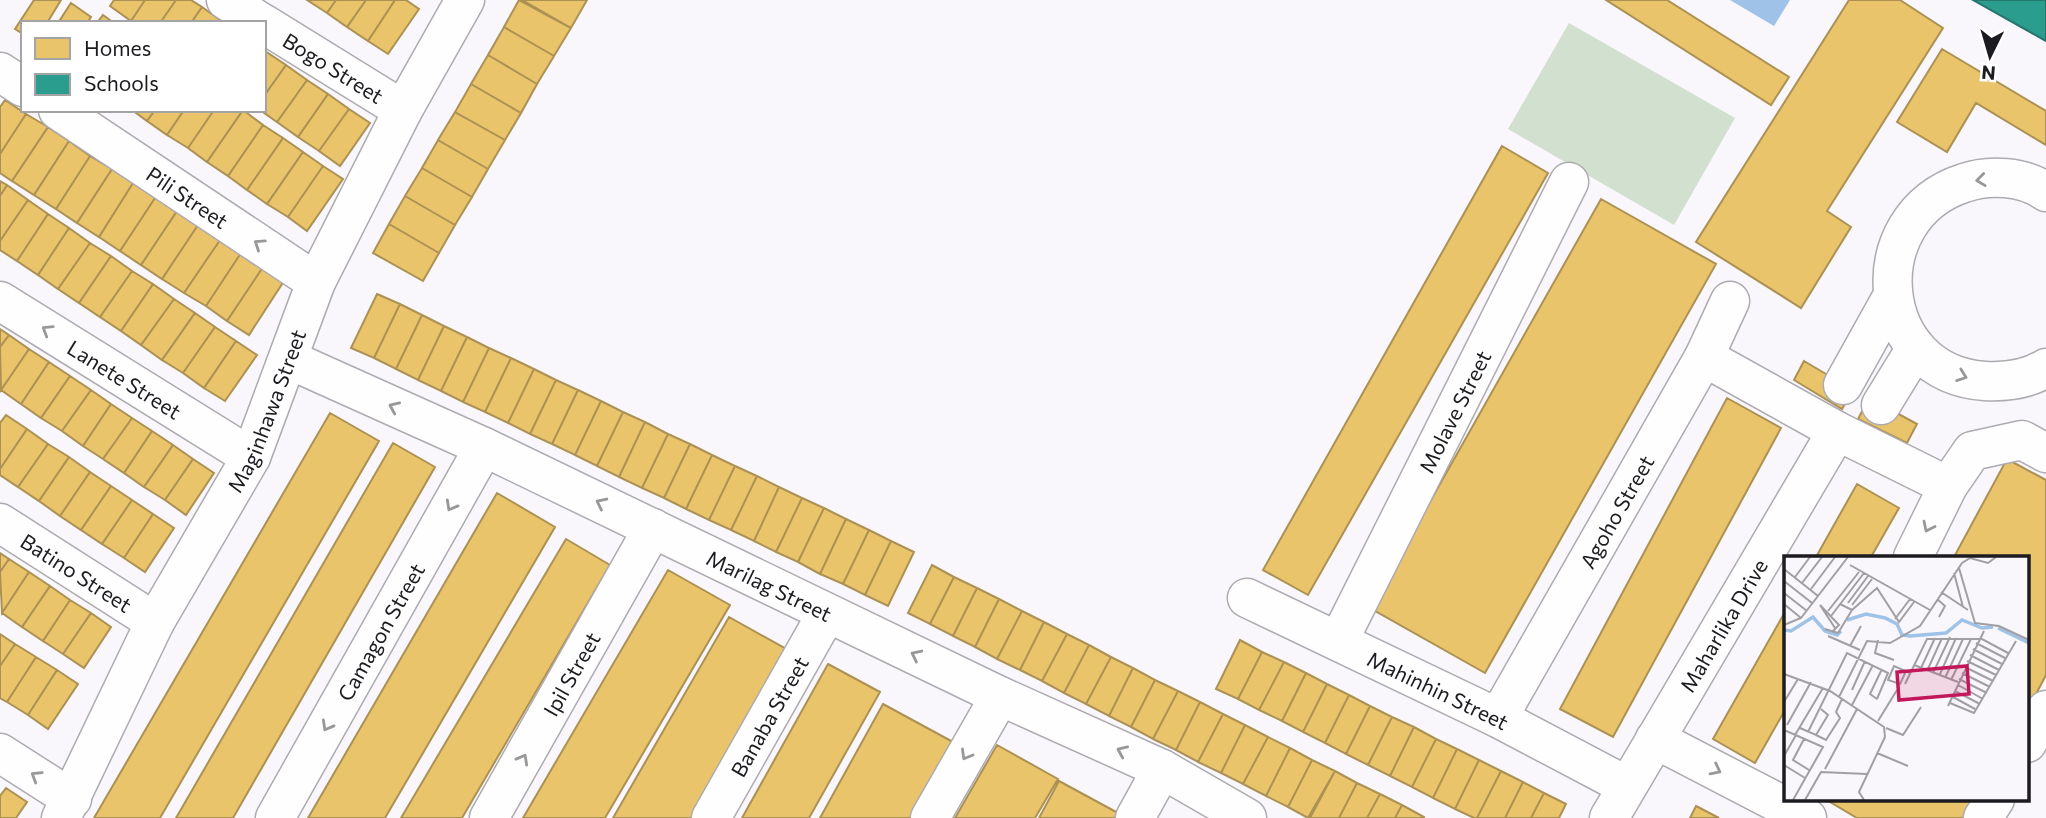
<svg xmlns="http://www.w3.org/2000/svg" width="2046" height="818" font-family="Commissioner,sans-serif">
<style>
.green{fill:#d2e0cf}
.water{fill:#9ec2e8}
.homes{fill:#e9c46a;stroke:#ac9154;stroke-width:2}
.schools{fill:#2a9d8f;stroke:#26766d;stroke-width:2}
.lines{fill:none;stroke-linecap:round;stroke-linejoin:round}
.minor-casing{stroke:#adabaf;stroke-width:41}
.minor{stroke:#fefeff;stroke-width:38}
.oneway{stroke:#98989a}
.labels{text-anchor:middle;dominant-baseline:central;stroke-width:7;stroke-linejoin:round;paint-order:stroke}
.street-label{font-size:21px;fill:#1c1b1f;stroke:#fff}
.inset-river{fill:none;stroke:#9ec2e8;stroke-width:3.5}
.inset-road{fill:none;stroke:#a19fa4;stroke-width:2}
.view{fill:#c2185b;fill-opacity:0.15;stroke:#c2185b;stroke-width:3.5}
.inset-edge{fill:none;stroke:#1c1b1f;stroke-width:3.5}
</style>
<rect width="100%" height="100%" fill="#f9f7fc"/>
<path class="green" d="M 1569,23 L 1735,118 L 1674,225 L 1508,129 Z"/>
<path class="water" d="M 1730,0 L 1790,0 L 1774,26 Z"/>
<path class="homes" d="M 34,0 L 61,0 L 47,23 L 23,23 L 23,34 L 15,29 Z
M 114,0 L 145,0 L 131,21 L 110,6 Z
M 145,0 L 176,0 L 160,23 L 133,23 L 131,21 Z
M 176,0 L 191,0 L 202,7 L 191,23 L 160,23 Z
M 307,0 L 336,0 L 327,13 Z
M 336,0 L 366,0 L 347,27 L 327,13 Z
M 366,0 L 395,0 L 368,41 L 347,27 Z
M 395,0 L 406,0 L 419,9 L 388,54 L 368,41 Z
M 519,0 L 571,28 L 554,56 L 504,27 Z
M 522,0 L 587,0 L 571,28 Z
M 1606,0 L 1667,0 L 1789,77 L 1771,105 Z
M 1849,0 L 1900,0 L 1943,28 L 1827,211 L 1851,227 L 1801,308 L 1696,242 Z
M 71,3 L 91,17 L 87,23 L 58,23 Z
M 202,7 L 223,22 L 222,23 L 191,23 Z
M 103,15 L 114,23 L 97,23 Z
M 504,27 L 554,56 L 537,84 L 488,55 Z
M 1942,49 L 2046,111 L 2046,145 L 1976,103 L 1947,152 L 1897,122 Z
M 265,51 L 286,65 L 264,96 L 264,51 Z
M 488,55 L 537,84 L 521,113 L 471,84 Z
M 286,65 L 307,80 L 277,122 L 260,110 L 264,110 L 264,96 Z
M 307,80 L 328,94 L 298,137 L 277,122 Z
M 471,84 L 521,113 L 505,140 L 455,112 Z
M 328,94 L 349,109 L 319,151 L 298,137 Z
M 5,100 L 26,114 L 0,154 L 0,107 Z
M 349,109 L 370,123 L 340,166 L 319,151 Z
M 132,110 L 155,110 L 147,121 Z
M 155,110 L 184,110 L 167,135 L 147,121 Z
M 184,110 L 214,110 L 188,148 L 167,135 Z
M 214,110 L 243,110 L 207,162 L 188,148 Z
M 243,110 L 263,125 L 228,176 L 207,162 Z
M 455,112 L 505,140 L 488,169 L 438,140 Z
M 26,114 L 48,127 L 12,181 L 0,173 L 0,154 Z
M 263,125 L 283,138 L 247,190 L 228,176 Z
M 48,127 L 69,141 L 34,195 L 12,181 Z
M 283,138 L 303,152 L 267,204 L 247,190 Z
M 438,140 L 488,169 L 472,197 L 422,168 Z
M 69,141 L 90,156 L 56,209 L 34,195 Z
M 1502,146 L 1548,173 L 1308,595 L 1263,570 Z
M 303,152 L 323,166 L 288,217 L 267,204 Z
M 90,156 L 112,169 L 77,223 L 56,209 Z
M 323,166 L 343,179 L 307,231 L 288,217 Z
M 422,168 L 472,197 L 455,225 L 405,196 Z
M 112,169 L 133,183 L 99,237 L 77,223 Z
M 0,181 L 7,185 L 0,196 Z
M 133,183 L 155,198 L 120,251 L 99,237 Z
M 7,185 L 28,200 L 0,241 L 0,196 Z
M 405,196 L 455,225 L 439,253 L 389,224 Z
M 155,198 L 177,211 L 141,265 L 120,251 Z
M 1601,199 L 1716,264 L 1485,673 L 1370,608 Z
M 28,200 L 48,214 L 17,261 L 0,250 L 0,241 Z
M 177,211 L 198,225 L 162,279 L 141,265 Z
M 48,214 L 69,228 L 38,275 L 17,261 Z
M 389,224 L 439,253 L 423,281 L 373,253 Z
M 198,225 L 220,240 L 184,293 L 162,279 Z
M 69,228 L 90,243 L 58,289 L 38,275 Z
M 220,240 L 241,253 L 206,306 L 184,293 Z
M 90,243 L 111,256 L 79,303 L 58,289 Z
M 241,253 L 263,267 L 227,321 L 206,306 Z
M 111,256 L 132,271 L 100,317 L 79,303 Z
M 263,267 L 284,281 L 249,335 L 227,321 Z
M 132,271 L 153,284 L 121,331 L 100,317 Z
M 153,284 L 174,299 L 141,345 L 121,331 Z
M 377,294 L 400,304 L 374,358 L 351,348 Z
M 174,299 L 195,313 L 162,360 L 141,345 Z
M 400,304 L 422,315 L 396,369 L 374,358 Z
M 195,313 L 215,327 L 183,373 L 162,360 Z
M 422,315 L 444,326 L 418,380 L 396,369 Z
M 444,326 L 467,337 L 441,391 L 418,380 Z
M 215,327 L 236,341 L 204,388 L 183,373 Z
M 0,329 L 9,335 L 0,347 Z
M 9,335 L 29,349 L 1,390 L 0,347 Z
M 467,337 L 489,348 L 463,402 L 441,391 Z
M 236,341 L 257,355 L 225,401 L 204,388 Z
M 489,348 L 511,358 L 485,412 L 463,402 Z
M 29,349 L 49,362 L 21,404 L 1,390 Z
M 511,358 L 534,369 L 508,423 L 485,412 Z
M 1804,361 L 1853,390 L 1842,409 L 1794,380 Z
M 49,362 L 70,376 L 41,418 L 21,404 Z
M 534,369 L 556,380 L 530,434 L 508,423 Z
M 70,376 L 91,390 L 62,431 L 41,418 Z
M 556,380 L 578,390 L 552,444 L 530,434 Z
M 91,390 L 111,404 L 83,446 L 62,431 Z
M 578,390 L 601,401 L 575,455 L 552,444 Z
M 1727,398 L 1781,428 L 1613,737 L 1560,709 Z
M 1869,398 L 1917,424 L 1907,443 L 1858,419 Z
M 601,401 L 623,412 L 597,466 L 575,455 Z
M 111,404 L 132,418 L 103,459 L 83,446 Z
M 623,412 L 645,422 L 619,477 L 597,466 Z
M 330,413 L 379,441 L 160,818 L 94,818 Z
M 6,415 L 27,429 L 0,469 L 0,423 Z
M 132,418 L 152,431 L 124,473 L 103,459 Z
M 645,422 L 668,434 L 642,488 L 619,477 Z
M 27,429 L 48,444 L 18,487 L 0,475 L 0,469 Z
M 152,431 L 173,445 L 144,487 L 124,473 Z
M 668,434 L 690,444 L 664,498 L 642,488 Z
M 393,443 L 435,467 L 233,818 L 176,818 Z
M 48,444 L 69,457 L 39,501 L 18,487 Z
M 690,444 L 712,455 L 686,509 L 664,498 Z
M 173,445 L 193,459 L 165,500 L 144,487 Z
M 712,455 L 735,466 L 709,520 L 686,509 Z
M 69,457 L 90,472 L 60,516 L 39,501 Z
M 193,459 L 214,473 L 186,515 L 165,500 Z
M 2007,459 L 2046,480 L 2046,675 L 2027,711 L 2027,557 L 1954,557 Z
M 735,466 L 757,476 L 731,530 L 709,520 Z
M 90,472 L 111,486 L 81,530 L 60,516 Z
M 757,476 L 779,487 L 754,541 L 731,530 Z
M 1857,484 L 1899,508 L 1871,557 L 1816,557 Z
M 111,486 L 132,500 L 102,544 L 81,530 Z
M 779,487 L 802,498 L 776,552 L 754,541 Z
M 497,493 L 555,527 L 385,818 L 308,818 Z
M 802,498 L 824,508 L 798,562 L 776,552 Z
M 132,500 L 153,514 L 124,558 L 102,544 Z
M 824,508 L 846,519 L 820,574 L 798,562 Z
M 153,514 L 174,528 L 145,572 L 124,558 Z
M 846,519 L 869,530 L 843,584 L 820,574 Z
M 869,530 L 891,541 L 865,595 L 843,584 Z
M 566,539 L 610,565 L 462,818 L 401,818 Z
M 891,541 L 914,552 L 888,606 L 865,595 Z
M 0,553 L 9,559 L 0,572 Z
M 9,559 L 29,572 L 2,613 L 0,572 Z
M 932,565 L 954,577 L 930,624 L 908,613 Z
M 668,570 L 730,605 L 605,818 L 523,818 Z
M 29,572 L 50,586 L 22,627 L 2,613 Z
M 954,577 L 977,588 L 953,636 L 930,624 Z
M 50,586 L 70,600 L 43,641 L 22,627 Z
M 977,588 L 999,599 L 975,647 L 953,636 Z
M 999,599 L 1022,611 L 997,659 L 975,647 Z
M 70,600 L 91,613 L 63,654 L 43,641 Z
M 1022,611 L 1044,622 L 1020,670 L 997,659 Z
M 1785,612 L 1785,710 L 1755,763 L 1713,739 Z
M 91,613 L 111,627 L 84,668 L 63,654 Z
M 729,617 L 788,650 L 691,818 L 613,818 Z
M 1044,622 L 1067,634 L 1042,681 L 1020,670 Z
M 0,634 L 15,644 L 0,666 Z
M 1067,634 L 1089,645 L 1064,693 L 1042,681 Z
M 1240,640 L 1262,652 L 1238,699 L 1216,689 Z
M 15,644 L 36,657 L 7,702 L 0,698 L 0,666 Z
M 1089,645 L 1111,657 L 1086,704 L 1064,693 Z
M 1262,652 L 1284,662 L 1259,710 L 1238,699 Z
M 36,657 L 57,670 L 28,715 L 7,702 Z
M 1111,657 L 1133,668 L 1109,716 L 1086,704 Z
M 1284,662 L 1306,673 L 1282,721 L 1259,710 Z
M 828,664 L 880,692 L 809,818 L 742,818 Z
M 1133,668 L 1155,680 L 1131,727 L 1109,716 Z
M 57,670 L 78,684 L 48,729 L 28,715 Z
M 1306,673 L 1327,684 L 1303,732 L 1282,721 Z
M 1155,680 L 1178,691 L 1153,739 L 1131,727 Z
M 1327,684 L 1349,695 L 1325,743 L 1303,732 Z
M 1178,691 L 1200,702 L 1176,750 L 1153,739 Z
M 1349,695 L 1370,706 L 1346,754 L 1325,743 Z
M 1200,702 L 1223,714 L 1198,762 L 1176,750 Z
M 883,704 L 953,742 L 910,818 L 820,818 Z
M 1370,706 L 1392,717 L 1368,765 L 1346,754 Z
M 1223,714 L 1245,725 L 1221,773 L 1198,762 Z
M 1392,717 L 1414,727 L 1390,776 L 1368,765 Z
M 1245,725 L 1268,737 L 1243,784 L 1221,773 Z
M 1414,727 L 1436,739 L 1412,787 L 1390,776 Z
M 1268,737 L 1290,748 L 1266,796 L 1243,784 Z
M 1436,739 L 1457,749 L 1433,798 L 1412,787 Z
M 997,745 L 1058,779 L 1035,818 L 955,818 Z
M 1290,748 L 1312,760 L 1288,807 L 1266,796 Z
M 1457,749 L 1479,760 L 1455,809 L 1433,798 Z
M 1312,760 L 1335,771 L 1308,818 L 1288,807 Z
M 1479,760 L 1501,771 L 1477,818 L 1474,818 L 1455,809 Z
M 1335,771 L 1357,783 L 1339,818 L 1310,818 Z
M 1501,771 L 1523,782 L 1505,818 L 1477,818 Z
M 1059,781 L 1118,813 L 1115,818 L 1039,818 Z
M 1523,782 L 1544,793 L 1531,818 L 1505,818 Z
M 1357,783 L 1380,794 L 1367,818 L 1339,818 Z
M 6,788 L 27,802 L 16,818 L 0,818 L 0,796 Z
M 1544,793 L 1566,804 L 1559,818 L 1531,818 Z
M 1380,794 L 1402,805 L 1395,818 L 1367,818 Z
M 1825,799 L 1980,799 L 1969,818 L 1857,818 Z
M 1402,805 L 1424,817 L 1423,818 L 1395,818 Z
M 1696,806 L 1719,818 L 1690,818 Z"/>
<path class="schools" d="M 1973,0 L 2046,0 L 2046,41 Z"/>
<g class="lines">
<defs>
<g id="minor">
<path d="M 226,0 L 262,23"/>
<path id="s1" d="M 264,24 L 403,110"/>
<path d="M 0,72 L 23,87"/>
<path id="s2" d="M 58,110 L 316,282"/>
<path d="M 2046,192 C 2024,176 1989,174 1964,183 C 1859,217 1873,374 1985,381 C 2006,382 2027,380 2046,368"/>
<path id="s3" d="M 0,301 L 251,457"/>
<path d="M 1704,357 L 1837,431 L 1948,486"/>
<path id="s4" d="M 288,359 L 484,447 L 1000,696 L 1162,769 L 1247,818"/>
<path d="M 1843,385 L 1892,297"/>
<path d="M 1881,405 L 1916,348"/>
<path id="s5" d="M 0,523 L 155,622"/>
<path d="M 1913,557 L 1948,486 L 1972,451 L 2022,440 L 2046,453"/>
<path id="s6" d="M 1247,598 L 1498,718 L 1627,786"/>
<path id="s7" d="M 1339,640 L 1569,182"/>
<path id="s8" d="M 1498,718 L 1704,357 L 1730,301"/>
<path d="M 1655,739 L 1807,818"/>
<path d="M 2027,743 L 2046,710"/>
<path d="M 0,753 L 72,799"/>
<path id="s9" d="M 61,818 L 155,622 L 251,457 L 316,282 L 403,110 L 465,0"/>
<path id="s10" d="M 275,818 L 484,447"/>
<path id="s11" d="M 489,818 L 653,528"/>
<path id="s12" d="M 711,818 L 827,613"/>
<path d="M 930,818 L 1000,696"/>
<path d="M 1135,818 L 1162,769"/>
<path id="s13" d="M 1609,818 L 1837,431"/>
<path d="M 1983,818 L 1995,799"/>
</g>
</defs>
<use href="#minor" class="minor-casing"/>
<use href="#minor" class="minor"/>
</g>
<defs><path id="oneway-chevron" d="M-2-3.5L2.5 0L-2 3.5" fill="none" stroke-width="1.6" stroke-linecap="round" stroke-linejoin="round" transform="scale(1.75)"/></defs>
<g class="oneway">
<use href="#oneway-chevron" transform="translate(1981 180) rotate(173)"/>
<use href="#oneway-chevron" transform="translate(259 244) rotate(-146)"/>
<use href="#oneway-chevron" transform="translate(47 330) rotate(-148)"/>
<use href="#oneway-chevron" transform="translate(1962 376) rotate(20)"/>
<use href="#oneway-chevron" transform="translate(394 407) rotate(-156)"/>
<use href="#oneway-chevron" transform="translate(601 503) rotate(-154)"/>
<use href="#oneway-chevron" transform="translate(451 506) rotate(119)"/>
<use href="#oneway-chevron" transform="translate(1928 527) rotate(116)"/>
<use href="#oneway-chevron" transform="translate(916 655) rotate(-154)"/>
<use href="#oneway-chevron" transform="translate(327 726) rotate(119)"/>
<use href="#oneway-chevron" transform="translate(1122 751) rotate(-156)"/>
<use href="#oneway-chevron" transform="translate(966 755) rotate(120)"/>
<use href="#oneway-chevron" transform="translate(523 759) rotate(-61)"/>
<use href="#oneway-chevron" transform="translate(1716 770) rotate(27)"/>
<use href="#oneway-chevron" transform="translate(36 776) rotate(-148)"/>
</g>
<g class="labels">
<g class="street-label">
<text stroke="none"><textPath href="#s1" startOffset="82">Bogo Street</textPath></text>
<text stroke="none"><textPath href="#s2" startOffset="156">Pili Street</textPath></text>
<text stroke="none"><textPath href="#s3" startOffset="147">Lanete Street</textPath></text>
<text stroke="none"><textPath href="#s9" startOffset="457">Maginhawa Street</textPath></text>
<text stroke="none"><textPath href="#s7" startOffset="256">Molave Street</textPath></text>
<text stroke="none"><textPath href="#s8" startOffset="238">Agoho Street</textPath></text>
<text stroke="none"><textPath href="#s5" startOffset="91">Batino Street</textPath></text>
<text stroke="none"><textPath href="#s4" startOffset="532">Marilag Street</textPath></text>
<text stroke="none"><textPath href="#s13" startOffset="224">Maharlika Drive</textPath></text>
<text stroke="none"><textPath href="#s10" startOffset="214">Camagon Street</textPath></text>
<text stroke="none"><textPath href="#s11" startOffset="166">Ipil Street</textPath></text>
<text stroke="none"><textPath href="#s6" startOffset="212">Mahinhin Street</textPath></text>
<text stroke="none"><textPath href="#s12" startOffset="117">Banaba Street</textPath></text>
</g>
</g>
<g transform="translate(1784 556)">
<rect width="245" height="245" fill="#f9f7fc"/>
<path class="inset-river" d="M 63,64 L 82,58 L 101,62 L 113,68 L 118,79 L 126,80 L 162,77 L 178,64 L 198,72 L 209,71M 214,72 L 245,87M 0,74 L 7,75 L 29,61 L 41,75 L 53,79 L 57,75"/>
<path class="inset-road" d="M 66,9 L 146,54M 175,12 L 191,67 L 215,70 L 245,84M 0,13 L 34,40M 170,17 L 179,51M 11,21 L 26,1M 0,25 L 28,47M 18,27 L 38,1M 27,33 L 51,1M 157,36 L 184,54M 0,37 L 23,55M 153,43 L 161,50 L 155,61M 64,47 L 84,20M 0,48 L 17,62M 56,48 L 68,54 L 93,32 L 115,66 L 130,46M 68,49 L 88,23M 44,55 L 75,16M 47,60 L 80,17M 111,63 L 126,43M 0,69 L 17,62 L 64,1M 41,73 L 54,77 L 68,54M 48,76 L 55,69 L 36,49 L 51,72M 44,80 L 76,94M 94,84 L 91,97 L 110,104M 192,87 L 221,102M 66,90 L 77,70M 189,93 L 218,108M 186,99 L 215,114M 183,105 L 212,119M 130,109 L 174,126M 181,111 L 209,125M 137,112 L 151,82M 122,115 L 116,128 L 104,124 L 110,110 L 126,117M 143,115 L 158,82M 149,117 L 166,81M 178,117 L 206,131M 0,118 L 46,135 L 100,171 L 101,181 L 75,236 L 80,244M 156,118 L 172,82M 161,122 L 179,83M 175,123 L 203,137M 167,124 L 187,83M 121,128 L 143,83 L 198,83 L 224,97M 174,129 L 199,143M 68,134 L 81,105M 171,135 L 196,148M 55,141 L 83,85 L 106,87 L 136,70 L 178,7 L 186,2 L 204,7 L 212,1M 169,141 L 191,153M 93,143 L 86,138 L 98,113M 0,146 L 14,123M 166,147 L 190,157 L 232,85M 68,149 L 89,109M 164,150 L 200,75M 94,165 L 113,134M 3,169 L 27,126M 16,172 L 32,179 L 44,159 L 37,153M 102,172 L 119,179 L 137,151M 0,174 L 39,191 L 9,244M 24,176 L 63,97 L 104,117 L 93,143M 11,179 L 39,132M 32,179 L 42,184 L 56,162 L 52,156 L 58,143M 20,183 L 9,204 L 25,214M 93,197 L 124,210M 0,200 L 12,179M 0,209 L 21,222M 41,213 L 73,153M 21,244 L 37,216 L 83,218"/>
<path class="view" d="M 183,110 L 185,138 L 115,144 L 113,116 Z"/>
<rect width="245" height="245" class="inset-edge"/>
</g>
<rect x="21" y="21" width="245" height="91" fill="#ffffff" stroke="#a4a4a5" stroke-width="2"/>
<rect x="35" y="38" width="35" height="21" fill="#e9c46a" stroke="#a4a4a5" stroke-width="2"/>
<text x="84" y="56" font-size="21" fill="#1c1b1f">Homes</text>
<rect x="35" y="74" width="35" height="21" fill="#2a9d8f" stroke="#a4a4a5" stroke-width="2"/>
<text x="84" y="91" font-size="21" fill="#1c1b1f">Schools</text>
<g transform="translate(1990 56) rotate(185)" stroke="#ffffff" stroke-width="5" paint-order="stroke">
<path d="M0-5L12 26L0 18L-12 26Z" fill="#1c1b1f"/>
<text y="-10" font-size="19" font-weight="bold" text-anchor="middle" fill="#1c1b1f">N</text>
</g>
</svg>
